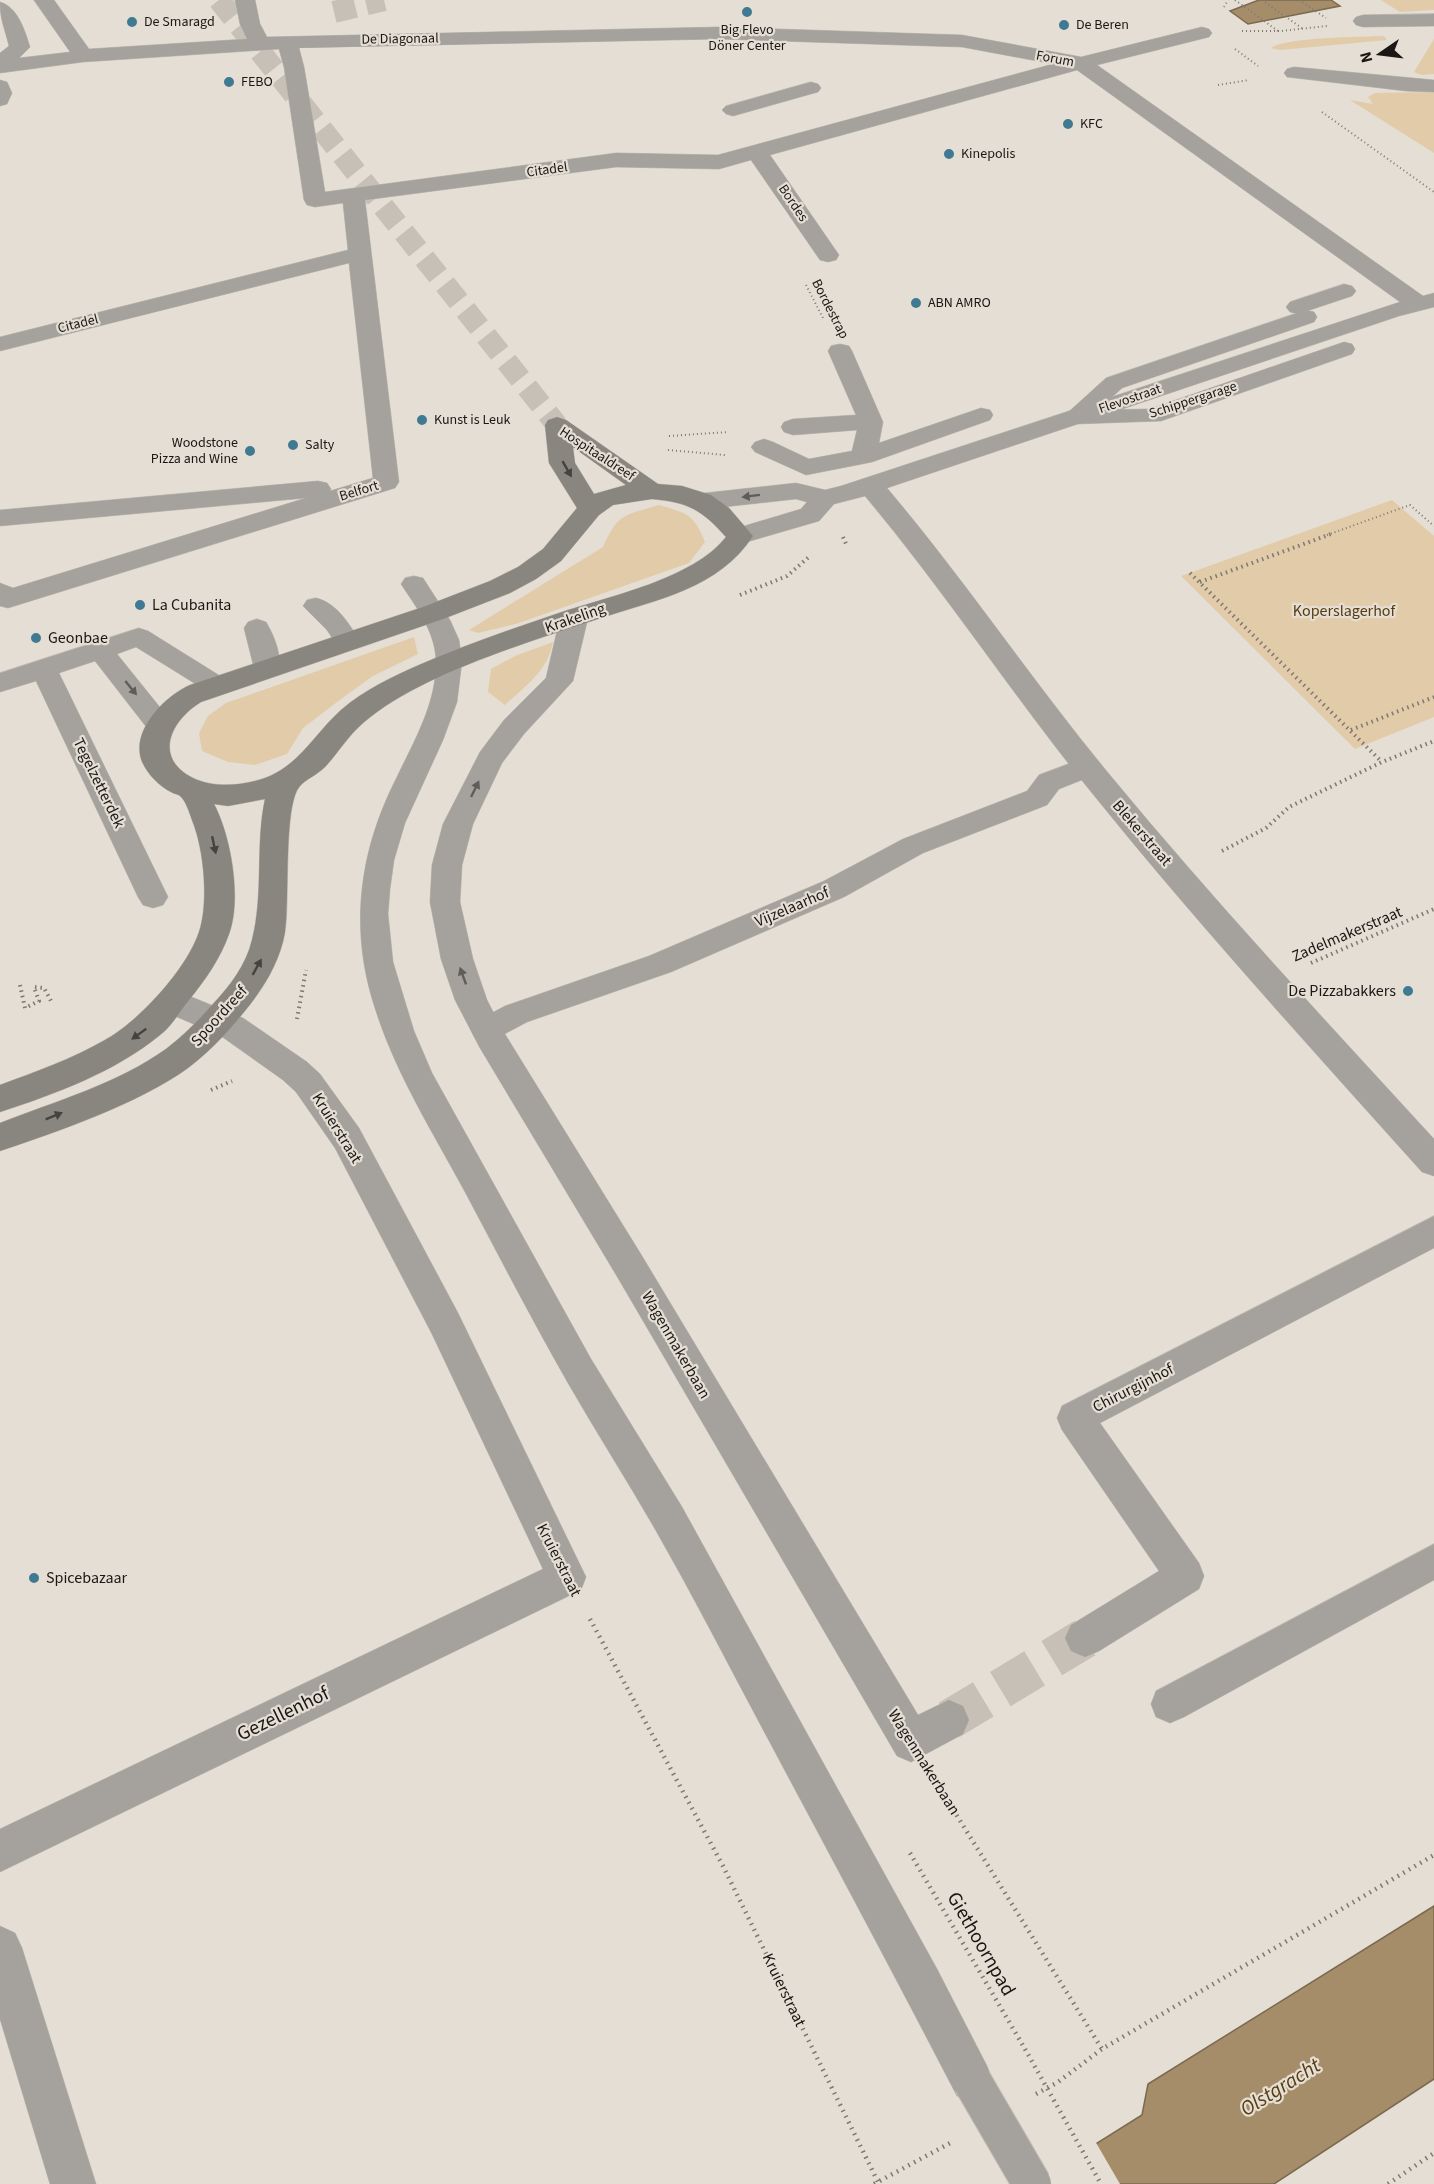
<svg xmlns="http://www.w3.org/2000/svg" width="1434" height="2184" font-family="'Source Sans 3',sans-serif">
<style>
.green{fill:#e2cba9}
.water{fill:#a58d69;stroke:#7b6a50;stroke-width:1.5}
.pier{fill:#e5ded4}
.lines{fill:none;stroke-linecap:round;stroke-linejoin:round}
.street-tunnel-far1{stroke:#c7c0b7;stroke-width:22;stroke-dasharray:22 11;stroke-linecap:butt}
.street-tunnel{stroke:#c7c0b7;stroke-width:40;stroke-dasharray:40 20;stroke-linecap:butt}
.secondary-tunnel{stroke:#c7c0b7;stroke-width:22;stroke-dasharray:22 11;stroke-linecap:butt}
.lane-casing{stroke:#c0bab1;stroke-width:1}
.street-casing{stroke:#c0bab1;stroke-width:1}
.secondary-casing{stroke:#c0bab1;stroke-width:1}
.path-far2{stroke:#7e7972;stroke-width:2;stroke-dasharray:1 3;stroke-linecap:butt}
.path-far1{stroke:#7e7972;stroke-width:4;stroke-dasharray:1.5 4;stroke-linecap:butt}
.path{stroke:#7e7972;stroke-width:4.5;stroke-dasharray:1.5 5;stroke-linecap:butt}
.lane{fill:#a5a29e;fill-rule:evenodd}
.street{fill:#a5a29e;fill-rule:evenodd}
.secondary{fill:#89857f;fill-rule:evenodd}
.lane-bridge-casing{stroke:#c0bab1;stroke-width:40;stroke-linecap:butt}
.path-bridge{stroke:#7e7972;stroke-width:4.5;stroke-dasharray:1.5 5;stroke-linecap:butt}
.lane-bridge{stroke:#a5a29e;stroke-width:38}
.oneway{fill:#46433f}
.oneway2{fill:#605c59}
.poi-dot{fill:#3f7a92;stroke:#e5ded4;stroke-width:2}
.labels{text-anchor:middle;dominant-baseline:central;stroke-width:4.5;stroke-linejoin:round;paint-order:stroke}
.far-poi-label{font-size:14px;fill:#1a1714;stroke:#e5ded4;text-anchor:start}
.far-street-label{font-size:14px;fill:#1a1714;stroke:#e5ded4}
.poi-label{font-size:16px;fill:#1a1714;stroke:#e5ded4;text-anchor:start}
.park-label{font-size:16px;fill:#563c0e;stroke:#e5ded4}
.street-label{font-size:16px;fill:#1a1714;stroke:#e5ded4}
.near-street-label{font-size:20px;fill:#1a1714;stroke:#e5ded4}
.near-water-label{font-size:21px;font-style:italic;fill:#573d0f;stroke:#e5ded4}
</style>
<rect width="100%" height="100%" fill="#e5ded4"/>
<path class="green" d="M 1381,0 L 1434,0 L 1434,10 L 1400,12 Z
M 1384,36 L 1387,40 L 1280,50 L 1271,48 C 1286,37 1362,37 1384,36 Z
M 1434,39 L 1434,74 L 1421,75 L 1414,72 Z
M 1434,92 L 1434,153 L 1350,100 L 1373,104 L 1368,97 L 1375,93 Z
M 1392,500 L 1434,536 L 1434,717 L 1355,749 L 1181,576 Z
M 658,505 C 687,513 694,514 705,542 L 689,563 L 519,623 L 478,633 L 469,630 L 603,547 C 618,513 624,516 658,505 Z
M 414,637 L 418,654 L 373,676 L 341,699 L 303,728 L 287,754 L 255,765 L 228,762 L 202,751 L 199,733 L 208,716 L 226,703 Z
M 553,642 C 548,671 525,686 505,705 L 488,692 L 491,669 L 515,656 Z"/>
<path class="water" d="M 1259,0 L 1331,0 L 1340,6 L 1248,24 L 1230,11 Z
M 1434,1906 L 1434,2079 L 1274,2184 L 1032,2184 L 1142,2115 L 1148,2084 Z"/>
<path class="pier" d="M 1095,2141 L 1120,2184 L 1029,2184 L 1030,2181 Z"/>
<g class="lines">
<path class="street-tunnel-far1" d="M 334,12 L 384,0"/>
<path class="street-tunnel" d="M 949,1720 L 1085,1638"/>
<path class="secondary-tunnel" d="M 219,0 L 557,425"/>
<defs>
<path id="lane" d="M 1306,310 L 1314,312 L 1317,317 L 1314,322 L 1122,388 L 1098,410 L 1150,409 L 1344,342 L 1352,344 L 1355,349 L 1352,354 L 1161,421 L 1075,424 L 1067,422 L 1063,417 L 1106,378 Z
M 414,576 L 423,578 L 450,620 L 459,640 L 462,661 L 457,702 L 443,740 L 405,823 L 394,860 L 390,889 L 388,914 L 393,962 L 414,1031 L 432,1073 L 591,1359 L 682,1507 L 937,1969 L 987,2066 L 993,2081 L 987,2096 L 972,2102 L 957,2096 C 895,1976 831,1857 767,1737 C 730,1668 694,1597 655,1529 C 627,1480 596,1432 568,1383 C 532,1320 498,1254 464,1190 C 432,1131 395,1072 375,1008 C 349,929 359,852 396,779 C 414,741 437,703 436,660 C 435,631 416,607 401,584 L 405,578 Z
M 316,598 C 337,603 349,624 360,641 L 356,647 L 347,650 L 338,647 L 327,630 L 303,606 L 307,600 Z
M 257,619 L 266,622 C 274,635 285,661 276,674 L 267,677 L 258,674 L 254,668 L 244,628 L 248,622 Z
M 139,628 L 148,631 L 225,679 L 229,685 L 225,691 L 216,694 L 207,691 L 136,647 L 117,654 L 175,726 L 171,733 L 161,735 L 151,733 L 95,661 L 59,673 L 168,897 L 163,905 L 153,908 L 143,905 L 138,897 L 36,681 L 0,692 L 0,673 Z
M 1087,757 L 1097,760 L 1101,767 L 1097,774 L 1059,789 L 1047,805 L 923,853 L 844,897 L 671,972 L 527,1022 L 497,1038 L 486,1042 L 475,1038 L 471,1030 L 475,1022 L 505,1006 L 649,956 L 824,881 L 903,839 L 1027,791 L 1039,775 Z
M 1434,1544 L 1434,1580 L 1184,1717 L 1170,1723 L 1156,1717 L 1151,1704 L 1156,1691 Z"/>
<path id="street" d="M 34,0 L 54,0 L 89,49 L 247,39 L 240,24 L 235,0 L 255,0 L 260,24 L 267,37 L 718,27 L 962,35 L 1081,57 L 1202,27 L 1209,29 L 1212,33 L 1209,37 L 1097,65 L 1423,296 L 1434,293 L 1434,307 L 1399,316 L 887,488 C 965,580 1032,681 1109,774 C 1213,900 1324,1019 1434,1139 L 1434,1176 L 1422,1172 C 1309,1046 1194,920 1088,788 C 1011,693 944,590 865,496 L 834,504 L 819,521 L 740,544 L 731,542 L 727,536 L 731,530 L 801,509 L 807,502 L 796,499 L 705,509 L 696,507 L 692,501 L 696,495 L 705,493 L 796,483 L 825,490 L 841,486 L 1400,302 L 1077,70 L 770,155 L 839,255 L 836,260 L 828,262 L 820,260 L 751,160 L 719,169 L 616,167 L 365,200 L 399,482 L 395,488 L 8,608 L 0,606 L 0,583 L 13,588 L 306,498 L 0,526 L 0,510 L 318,481 L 327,483 L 331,489 L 330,491 L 373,478 L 349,263 L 0,351 L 0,337 L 348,250 L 343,203 L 315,207 L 307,205 L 304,200 L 284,67 L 279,49 L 83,62 L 0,73 L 0,53 L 9,46 C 5,29 0,20 0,2 C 18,7 25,31 30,47 L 19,58 L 70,52 ZM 718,39 L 962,47 L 1053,64 L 718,155 L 616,153 L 325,192 L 304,67 L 299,48 Z
M 1434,14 L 1434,26 L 1363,27 L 1356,25 L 1353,21 L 1356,17 L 1363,15 Z
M 1294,67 L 1434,80 L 1434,92 L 1406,91 L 1287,77 L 1284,73 L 1287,69 Z
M 0,80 L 7,82 L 12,93 L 7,104 L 0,106 Z
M 811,82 L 818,84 L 821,88 L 818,92 L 733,116 L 726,114 L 722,110 L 726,106 Z
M 1344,284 L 1352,286 L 1356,291 L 1352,296 L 1298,314 L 1290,312 L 1286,307 L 1290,302 Z
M 840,344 L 849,346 L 852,351 L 883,422 L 879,443 L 981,408 L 990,410 L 993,415 L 990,420 L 872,462 L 806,475 L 755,452 L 751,447 L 755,442 L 764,439 L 773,442 L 809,459 L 852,451 L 857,430 L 793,435 L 784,432 L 781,427 L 784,422 L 793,419 L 856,415 L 828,351 L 831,346 Z
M 574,609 L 584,612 L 588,618 L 573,681 L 524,734 L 502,763 L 473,824 L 462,865 L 460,902 L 473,959 L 487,1000 L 503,1031 L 642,1256 L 918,1715 L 949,1700 L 963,1706 L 969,1720 L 963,1734 L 911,1762 L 897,1756 L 618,1278 L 480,1048 L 455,1000 L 441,959 L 430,902 L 432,865 L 443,824 L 480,752 L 504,720 L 546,678 L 560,618 L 564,612 Z
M 172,989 L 243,1018 L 307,1062 L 320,1074 L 359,1128 L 458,1313 L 586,1577 L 581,1590 L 0,1872 L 0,1829 L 543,1569 L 432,1334 L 335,1148 L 296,1092 L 283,1080 L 221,1036 L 161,1010 L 156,1001 L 161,992 Z
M 1434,1216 L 1434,1248 L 1100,1423 L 1199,1563 L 1204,1576 L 1199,1589 L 1099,1651 L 1085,1657 L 1071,1651 L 1065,1638 L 1071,1625 L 1159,1571 L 1062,1430 L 1057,1418 L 1062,1406 Z
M 0,1926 L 15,1933 L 22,1948 L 96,2184 L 50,2184 L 0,2019 Z"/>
<path id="secondary" d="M 557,417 L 566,420 L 658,484 L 682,486 L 711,495 L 729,508 L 753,536 C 719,588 659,599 604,617 C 532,641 419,674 363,723 C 348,736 338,753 325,767 C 317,775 306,779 300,786 C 283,804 290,903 285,932 C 280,962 263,989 244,1012 C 228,1032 209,1052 188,1068 C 138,1104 59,1131 0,1151 L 0,1123 C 56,1101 117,1084 166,1049 C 183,1036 198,1021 212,1005 C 230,986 246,965 252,940 C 264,894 255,845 265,799 L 228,806 L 214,804 C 231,836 242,899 229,934 C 220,959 206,979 189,1000 C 180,1011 172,1026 160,1035 C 115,1072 55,1094 0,1112 L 0,1085 C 35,1072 72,1059 105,1040 C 138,1022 187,969 199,932 C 209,902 204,849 192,820 C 190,814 185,799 180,796 C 178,794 174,794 171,792 C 159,786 146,773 141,759 C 132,729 165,696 190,685 L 423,607 L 490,581 L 518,567 L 543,549 L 577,508 L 549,463 L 545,425 L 548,420 ZM 573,447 L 626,485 L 594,494 L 575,463 ZM 652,499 C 688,502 702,510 726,537 C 693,579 610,596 559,613 C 512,629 465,645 419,665 C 392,677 364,690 341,710 C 312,736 297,771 255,781 C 236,786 211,787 193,778 C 153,758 170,721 201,702 L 443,619 L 510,593 L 536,579 L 561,561 L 599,515 L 613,505 Z"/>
</defs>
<use href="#lane" class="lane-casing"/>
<use href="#street" class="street-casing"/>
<use href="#secondary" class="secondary-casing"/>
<path class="path-far2" d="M 1235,0 L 1278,31
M 1262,0 L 1303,29
M 1299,0 L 1326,18
M 1224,7 L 1228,0
M 1242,31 L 1281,31 L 1327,26
M 1235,49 L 1258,66
M 1218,85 L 1249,80
M 1322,112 L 1434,192
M 806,285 L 823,318
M 669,436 L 728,432
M 668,450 L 725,455
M 1327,535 L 1410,505 L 1434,526"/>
<path class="path-far1" d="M 843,537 L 847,546
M 1190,573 L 1382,762
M 1200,582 L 1331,534
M 740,595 L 787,576 L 810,556
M 1351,730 L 1434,697
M 1222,851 L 1266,828 L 1289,807 L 1382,762 L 1434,741
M 1311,963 L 1434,909
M 20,985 L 25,1008 L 39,1001 L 34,987 L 44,988 L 51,1001
M 297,1019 L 306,970
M 211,1090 L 232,1081"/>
<path class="path" d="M 590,1619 L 723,1866 L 878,2182
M 936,1782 L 1102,2049
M 910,1853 L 1025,2049
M 1036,2094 L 1058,2082 L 1102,2049 L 1434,1855
M 874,2184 L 952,2142
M 1388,2184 L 1434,2153"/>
<use href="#lane" class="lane"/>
<use href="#street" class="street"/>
<use href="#secondary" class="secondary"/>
<defs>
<path id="lane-bridge" d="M 972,2081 L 1032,2184"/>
</defs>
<use href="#lane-bridge" class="lane-bridge-casing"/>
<path class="path-bridge" d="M 1025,2049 L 1101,2184"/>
<use href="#lane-bridge" class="lane-bridge"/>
</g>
<defs><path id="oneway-solid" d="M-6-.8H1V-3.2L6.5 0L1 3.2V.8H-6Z" transform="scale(1.5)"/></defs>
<g class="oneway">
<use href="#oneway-solid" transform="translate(567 469) rotate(60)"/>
<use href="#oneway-solid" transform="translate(214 845) rotate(78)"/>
<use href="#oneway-solid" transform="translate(257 967) rotate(-61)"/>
<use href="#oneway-solid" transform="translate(139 1034) rotate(144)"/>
<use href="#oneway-solid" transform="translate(54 1116) rotate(-22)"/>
</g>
<g class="oneway2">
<use href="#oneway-solid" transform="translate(751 496) rotate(173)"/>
<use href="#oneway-solid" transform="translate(131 688) rotate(51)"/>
<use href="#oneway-solid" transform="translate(475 789) rotate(-64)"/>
<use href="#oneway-solid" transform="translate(463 976) rotate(-110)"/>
</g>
<g class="poi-dot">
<circle cx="747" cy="12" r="6"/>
<circle cx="132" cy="22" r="6"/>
<circle cx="1064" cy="25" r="6"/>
<circle cx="229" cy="82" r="6"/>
<circle cx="1068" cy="124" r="6"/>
<circle cx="949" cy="154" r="6"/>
<circle cx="916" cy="303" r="6"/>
<circle cx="422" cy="420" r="6"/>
<circle cx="293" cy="445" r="6"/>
<circle cx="250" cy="451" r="6"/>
<circle cx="140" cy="605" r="6"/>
<circle cx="36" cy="638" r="6"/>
<circle cx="1408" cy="991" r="6"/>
<circle cx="34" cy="1578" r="6"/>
</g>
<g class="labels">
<g class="far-poi-label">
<text x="144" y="22">De Smaragd</text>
<text x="1076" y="25">De Beren</text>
<text x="747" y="30" text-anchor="middle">Big Flevo<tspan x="747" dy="16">Döner Center</tspan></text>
<text x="241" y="82">FEBO</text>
<text x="1080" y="124">KFC</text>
<text x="961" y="154">Kinepolis</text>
<text x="928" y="303">ABN AMRO</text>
<text x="434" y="420">Kunst is Leuk</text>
<text x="238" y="443" text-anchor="end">Woodstone<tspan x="238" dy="16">Pizza and Wine</tspan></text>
<text x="305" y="445">Salty</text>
</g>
<g class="far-street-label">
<text transform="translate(400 39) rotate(-1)">De Diagonaal</text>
<text transform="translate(1055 59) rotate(11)">Forum</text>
<text transform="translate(547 170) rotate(-8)">Citadel</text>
<text transform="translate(793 203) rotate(56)">Bordes</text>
<text transform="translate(830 309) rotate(63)">Bordestrap</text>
<text transform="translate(78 324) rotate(-14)">Citadel</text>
<text transform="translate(1130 399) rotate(-19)">Flevostraat</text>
<text transform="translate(1193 400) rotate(-18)">Schippergarage</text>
<text transform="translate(597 454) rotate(33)">Hospitaaldreef</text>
<text transform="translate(359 491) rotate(-17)">Belfort</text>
</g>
<g class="poi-label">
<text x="152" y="605">La Cubanita</text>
<text x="48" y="638">Geonbae</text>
<text x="1396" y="991" text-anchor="end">De Pizzabakkers</text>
<text x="46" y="1578">Spicebazaar</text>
</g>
<g class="park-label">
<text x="1344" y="611">Koperslagerhof</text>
</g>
<g class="street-label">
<text transform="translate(575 618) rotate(-19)">Krakeling</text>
<text transform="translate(99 783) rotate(64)">Tegelzetterdek</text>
<text transform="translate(1142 833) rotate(49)">Blekerstraat</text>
<text transform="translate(792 907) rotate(-23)">Vijzelaarhof</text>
<text transform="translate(1347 934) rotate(-23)">Zadelmakerstraat</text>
<text transform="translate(219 1016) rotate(-48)">Spoordreef</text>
<text transform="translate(337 1128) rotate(58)">Kruierstraat</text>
<text transform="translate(676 1345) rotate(60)">Wagenmakerbaan</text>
<text transform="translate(1133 1388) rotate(-27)">Chirurgijnhof</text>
<text transform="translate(559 1560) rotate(63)">Kruierstraat</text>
<text transform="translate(924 1762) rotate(58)">Wagenmakerbaan</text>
<text transform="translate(784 1990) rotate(64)">Kruierstraat</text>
</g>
<g class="near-street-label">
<text transform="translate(283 1714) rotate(-26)">Gezellenhof</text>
<text transform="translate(981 1944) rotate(60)">Giethoornpad</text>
</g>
<g class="near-water-label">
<text transform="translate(1280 2087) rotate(-32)">Olstgracht</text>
</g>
</g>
<g transform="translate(1380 54) rotate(256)" stroke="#e5ded4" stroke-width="4.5" paint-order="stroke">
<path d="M0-4.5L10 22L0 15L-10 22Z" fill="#1a1714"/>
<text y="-9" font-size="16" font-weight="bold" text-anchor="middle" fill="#1a1714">N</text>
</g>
</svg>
